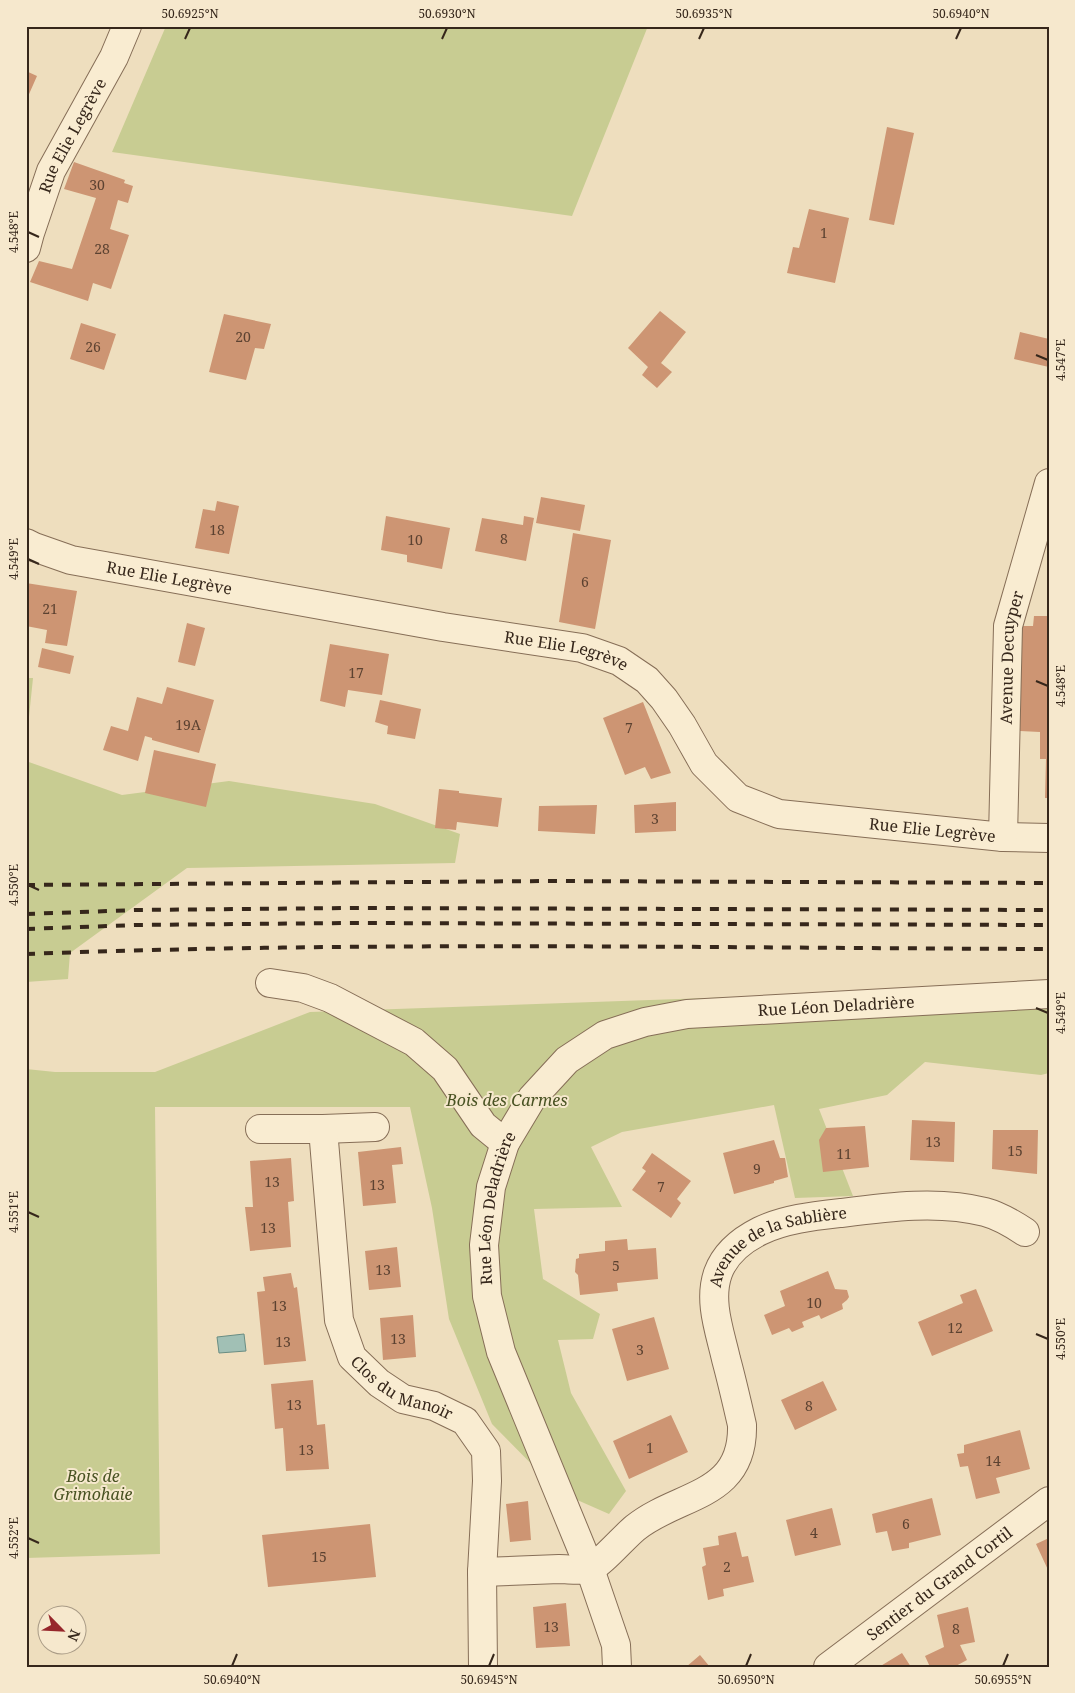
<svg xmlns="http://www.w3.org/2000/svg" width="1075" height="1693" font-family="'Noto Serif',serif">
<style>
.green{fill:#c8cc92}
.water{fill:#a1c0b5;stroke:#698d83}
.building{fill:#cd9573}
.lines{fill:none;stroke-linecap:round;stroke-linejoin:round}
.minor-casing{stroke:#866e57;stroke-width:30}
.minor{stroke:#f9ecd1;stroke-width:28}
.rail{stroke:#36271b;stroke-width:4;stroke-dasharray:9 9;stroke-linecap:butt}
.ticks{fill:none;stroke:#36271b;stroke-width:2}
.labels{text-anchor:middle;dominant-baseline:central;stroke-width:4;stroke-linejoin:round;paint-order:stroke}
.number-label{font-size:14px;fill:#5c4231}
.street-label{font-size:16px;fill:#36271b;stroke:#f6e8cd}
.park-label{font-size:16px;font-style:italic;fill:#485222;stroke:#f6e8cd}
.neatline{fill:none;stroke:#36271b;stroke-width:2}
.ticks-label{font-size:12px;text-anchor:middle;fill:#36271b}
</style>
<rect width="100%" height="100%" fill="#eedebe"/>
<path class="green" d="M 166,26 L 648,26 L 572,216 L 112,152 Z
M 26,678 L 33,678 L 26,746 Z
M 26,761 L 122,795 L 229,781 L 375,804 L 460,834 L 455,863 L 187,868 L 70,953 L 68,979 L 26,982 Z
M 1049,989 L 1049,1073 L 1041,1075 L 925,1062 L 887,1095 L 819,1109 L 853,1196 L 795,1198 L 774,1105 L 622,1132 L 591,1147 L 622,1207 L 534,1209 L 543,1279 L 600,1314 L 593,1339 L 558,1340 L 571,1393 L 626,1491 L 609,1514 L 559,1492 L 492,1424 L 449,1319 L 432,1208 L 410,1107 L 155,1107 L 160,1554 L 26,1558 L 26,1069 L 55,1072 L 155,1072 L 310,1012 L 796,995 Z"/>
<path class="water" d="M 244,1334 L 246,1351 L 219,1353 L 217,1337 Z"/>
<path class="building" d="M 26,71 L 37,76 L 26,101 Z
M 887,127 L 914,133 L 894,225 L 869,220 Z
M 74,162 L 125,180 L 124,183 L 133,186 L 128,203 L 118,200 L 110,229 L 129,235 L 111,289 L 93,283 L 88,301 L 30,282 L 39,261 L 72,269 L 96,198 L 64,189 Z
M 809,209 L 849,218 L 835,283 L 787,273 L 793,247 L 799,248 Z
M 660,311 L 686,332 L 661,363 L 672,372 L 657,388 L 642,375 L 648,367 L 628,348 Z
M 224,314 L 271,324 L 264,349 L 255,348 L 246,380 L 209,372 Z
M 81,323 L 116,334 L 104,370 L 70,359 Z
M 1020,332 L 1049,339 L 1049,367 L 1014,359 Z
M 541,497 L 585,505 L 580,531 L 536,523 Z
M 217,501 L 239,506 L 229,554 L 195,548 L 203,509 L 215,511 Z
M 386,516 L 450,528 L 442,569 L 407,562 L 407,555 L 381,550 Z
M 524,516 L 534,518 L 526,561 L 475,551 L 482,518 L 523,525 Z
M 573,533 L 611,540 L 595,629 L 559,622 Z
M 26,583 L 77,591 L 67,646 L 45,643 L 47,630 L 26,626 Z
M 1034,616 L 1048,616 L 1047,717 L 1049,718 L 1049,798 L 1045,798 L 1046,759 L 1040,759 L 1040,732 L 1020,731 L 1020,626 L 1033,626 Z
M 187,623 L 205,628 L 195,666 L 178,662 Z
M 330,644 L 389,654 L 382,695 L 348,690 L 345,707 L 320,701 Z
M 42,648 L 74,656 L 70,674 L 38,667 Z
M 167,687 L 214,700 L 199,753 L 152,740 L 152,738 L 145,736 L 138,761 L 103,750 L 111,726 L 128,731 L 137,697 L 162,704 Z
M 380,700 L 421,709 L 415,739 L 387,734 L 388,726 L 375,722 Z
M 643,702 L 671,773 L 651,779 L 645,767 L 625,775 L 603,718 Z
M 154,750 L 216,764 L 206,807 L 145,793 Z
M 439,789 L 459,791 L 459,793 L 502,798 L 498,827 L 457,822 L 456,830 L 435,828 Z
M 676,802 L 676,831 L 635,833 L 634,805 Z
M 597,805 L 595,834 L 538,831 L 539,806 Z
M 912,1120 L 955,1122 L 954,1162 L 910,1160 Z
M 865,1126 L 869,1167 L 823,1172 L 819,1140 L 826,1128 Z
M 993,1130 L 1038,1130 L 1037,1174 L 992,1169 Z
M 774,1140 L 780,1158 L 785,1158 L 788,1177 L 774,1181 L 774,1183 L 734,1194 L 723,1153 Z
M 401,1147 L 403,1164 L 392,1165 L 396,1203 L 363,1206 L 358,1152 Z
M 652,1153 L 691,1181 L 677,1199 L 681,1203 L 671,1218 L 632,1190 L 646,1171 L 642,1168 Z
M 291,1158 L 294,1201 L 288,1202 L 291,1247 L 250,1251 L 245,1207 L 253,1207 L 250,1161 Z
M 627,1239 L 628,1250 L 656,1248 L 658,1279 L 617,1283 L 618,1291 L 580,1295 L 578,1275 L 575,1272 L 576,1259 L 579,1258 L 579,1254 L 605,1251 L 605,1241 Z
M 397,1247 L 401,1287 L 369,1290 L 365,1251 Z
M 828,1271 L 835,1289 L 847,1290 L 849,1297 L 847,1300 L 842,1304 L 843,1309 L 821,1319 L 819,1315 L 802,1322 L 804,1327 L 792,1332 L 789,1328 L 772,1335 L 764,1315 L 785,1306 L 780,1291 Z
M 291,1273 L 294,1288 L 297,1287 L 306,1361 L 264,1365 L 257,1292 L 265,1291 L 263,1277 Z
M 976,1289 L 993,1331 L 932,1356 L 918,1322 L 963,1303 L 960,1295 Z
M 413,1315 L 416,1357 L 383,1360 L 380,1318 Z
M 654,1317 L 669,1369 L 627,1381 L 612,1329 Z
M 313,1380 L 317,1425 L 325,1424 L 329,1469 L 286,1471 L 283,1428 L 275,1429 L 271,1384 Z
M 823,1381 L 837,1410 L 795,1430 L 781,1400 Z
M 671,1415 L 688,1452 L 629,1479 L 613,1441 Z
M 1020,1430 L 1030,1469 L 996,1478 L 1000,1493 L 976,1499 L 968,1466 L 960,1467 L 957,1454 L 964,1453 L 964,1445 Z
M 932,1498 L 941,1535 L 909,1543 L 909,1548 L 892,1551 L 887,1531 L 876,1533 L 872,1514 Z
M 528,1501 L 531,1540 L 510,1542 L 506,1504 Z
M 832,1508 L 841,1545 L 795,1556 L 786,1520 Z
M 370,1524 L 376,1577 L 268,1587 L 262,1535 Z
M 736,1532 L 742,1557 L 748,1556 L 754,1582 L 723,1589 L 724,1596 L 708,1600 L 702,1567 L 706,1565 L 703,1548 L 719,1545 L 718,1536 Z
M 1049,1538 L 1049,1572 L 1036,1544 Z
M 566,1603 L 570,1646 L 536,1648 L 533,1607 Z
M 968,1607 L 975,1642 L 960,1645 L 967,1660 L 954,1667 L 930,1667 L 925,1656 L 944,1647 L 937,1615 Z
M 902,1653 L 911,1667 L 879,1667 Z
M 700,1655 L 710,1667 L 686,1667 Z"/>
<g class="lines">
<defs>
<g id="minor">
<path id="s1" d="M 26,248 L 30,233 L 51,171 L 114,57 L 127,26"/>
<path id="s2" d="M 26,543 L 34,547 L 71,560 L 443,627 L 582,648 L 619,661 L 647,680 L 664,699 L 682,725 L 704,764 L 738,798 L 779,814 L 1003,837 L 1049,838"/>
<path id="s3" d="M 1003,837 L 1008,626 L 1049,483"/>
<path d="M 270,983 L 303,988 L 330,998 L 414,1042 L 445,1069 L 483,1125 L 505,1143"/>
<path d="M 260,1129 L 323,1129 L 375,1127"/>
<path id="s4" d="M 323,1129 L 339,1320 L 352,1357 L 379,1383 L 403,1399 L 434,1406 L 465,1421 L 486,1451 L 487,1481 L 482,1572 L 483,1667"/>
<path id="s5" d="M 482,1572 C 508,1571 533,1570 559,1569 C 568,1569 580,1571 589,1569 C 599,1566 625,1536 635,1528 C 678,1493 744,1498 742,1425 C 737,1403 732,1381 726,1359 C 720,1332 708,1301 718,1273 C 725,1254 742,1240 760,1231 C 785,1219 814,1216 841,1213 C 887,1207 939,1200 985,1212 C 1000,1216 1013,1224 1025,1232"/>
<path id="s6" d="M 617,1667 L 616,1645 L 590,1569 L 501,1352 L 487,1296 L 484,1245 L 491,1187 L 505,1143 L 532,1098 L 567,1060 L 605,1035 L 645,1022 L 687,1014 L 1049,994"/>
<path id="s7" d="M 828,1667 L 1049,1501"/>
</g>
</defs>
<use href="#minor" class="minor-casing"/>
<use href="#minor" class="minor"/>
<path class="rail" d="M 26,885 L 547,881 L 1049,883
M 26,914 L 137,910 L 352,908 L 1049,910
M 26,929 L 136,925 L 352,923 L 1049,925
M 26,954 C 367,941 708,948 1049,949"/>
</g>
<path class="ticks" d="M 185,39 L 190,28M 442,39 L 447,28M 699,39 L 704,28M 956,39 L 961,28M 28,232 L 39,237M 1036,355 L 1048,360M 28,559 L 39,564M 1036,681 L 1048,686M 28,885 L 39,890M 1036,1008 L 1048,1013M 28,1212 L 39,1217M 1036,1334 L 1048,1339M 28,1538 L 39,1543M 232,1666 L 237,1654M 489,1666 L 494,1654M 746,1666 L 751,1654M 1003,1666 L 1008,1654"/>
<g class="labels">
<g class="number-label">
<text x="97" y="184">30</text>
<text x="824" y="232">1</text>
<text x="102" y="248">28</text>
<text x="243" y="336">20</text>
<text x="93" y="346">26</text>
<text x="217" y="529">18</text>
<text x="504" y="538">8</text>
<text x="415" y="539">10</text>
<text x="585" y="581">6</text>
<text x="50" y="608">21</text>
<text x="356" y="672">17</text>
<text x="188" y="724">19A</text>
<text x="629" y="727">7</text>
<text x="655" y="818">3</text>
<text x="933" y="1141">13</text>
<text x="1015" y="1150">15</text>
<text x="844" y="1153">11</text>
<text x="757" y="1168">9</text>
<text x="272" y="1181">13</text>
<text x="377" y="1184">13</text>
<text x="661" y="1186">7</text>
<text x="268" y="1227">13</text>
<text x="616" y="1265">5</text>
<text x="383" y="1269">13</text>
<text x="814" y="1302">10</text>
<text x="279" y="1305">13</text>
<text x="955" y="1327">12</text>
<text x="398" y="1338">13</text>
<text x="283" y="1341">13</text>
<text x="640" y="1349">3</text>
<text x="294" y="1404">13</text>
<text x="809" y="1405">8</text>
<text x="650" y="1447">1</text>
<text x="306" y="1449">13</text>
<text x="993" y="1460">14</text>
<text x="906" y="1523">6</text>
<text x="814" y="1532">4</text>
<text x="319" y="1556">15</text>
<text x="727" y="1566">2</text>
<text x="551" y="1626">13</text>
<text x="956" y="1628">8</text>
</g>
<g class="street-label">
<text stroke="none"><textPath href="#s1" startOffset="122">Rue Elie Legrève</textPath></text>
<text stroke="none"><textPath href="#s2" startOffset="148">Rue Elie Legrève</textPath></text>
<text stroke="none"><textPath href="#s2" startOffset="552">Rue Elie Legrève</textPath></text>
<text stroke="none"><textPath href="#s3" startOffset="180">Avenue Decuyper</textPath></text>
<text stroke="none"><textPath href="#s2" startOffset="988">Rue Elie Legrève</textPath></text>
<text stroke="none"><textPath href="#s6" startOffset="934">Rue Léon Deladrière</textPath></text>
<text stroke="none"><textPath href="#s6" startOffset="484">Rue Léon Deladrière</textPath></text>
<text stroke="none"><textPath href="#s5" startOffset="552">Avenue de la Sablière</textPath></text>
<text stroke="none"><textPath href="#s4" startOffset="291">Clos du Manoir</textPath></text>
<text stroke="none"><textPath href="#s7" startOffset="139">Sentier du Grand Cortil</textPath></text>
</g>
<g class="park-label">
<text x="507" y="1100">Bois des Carmes</text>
<text x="93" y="1476">Bois de<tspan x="93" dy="18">Grimohaie</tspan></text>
</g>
</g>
<rect width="1075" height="1693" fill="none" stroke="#f6e8cd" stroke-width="55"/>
<g transform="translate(62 1630) rotate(114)"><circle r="24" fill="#f6e8cd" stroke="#a99b86"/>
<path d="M0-4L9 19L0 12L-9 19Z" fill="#96262b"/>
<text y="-8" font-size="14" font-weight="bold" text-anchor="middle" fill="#36271b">N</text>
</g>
<rect x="28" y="28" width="1020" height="1638" class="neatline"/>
<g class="ticks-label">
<text x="190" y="18">50.6925°N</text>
<text x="447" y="18">50.6930°N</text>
<text x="704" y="18">50.6935°N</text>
<text x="961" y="18">50.6940°N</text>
<text transform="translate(14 232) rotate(-90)" y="4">4.548°E</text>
<text transform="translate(1061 360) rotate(-90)" y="4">4.547°E</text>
<text transform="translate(14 559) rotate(-90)" y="4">4.549°E</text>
<text transform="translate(1061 686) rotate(-90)" y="4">4.548°E</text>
<text transform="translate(14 885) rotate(-90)" y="4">4.550°E</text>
<text transform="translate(1061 1013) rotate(-90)" y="4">4.549°E</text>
<text transform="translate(14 1212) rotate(-90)" y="4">4.551°E</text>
<text transform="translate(1061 1339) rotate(-90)" y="4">4.550°E</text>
<text transform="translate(14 1538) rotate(-90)" y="4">4.552°E</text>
<text x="232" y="1684">50.6940°N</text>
<text x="489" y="1684">50.6945°N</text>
<text x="746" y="1684">50.6950°N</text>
<text x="1003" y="1684">50.6955°N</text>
</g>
</svg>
